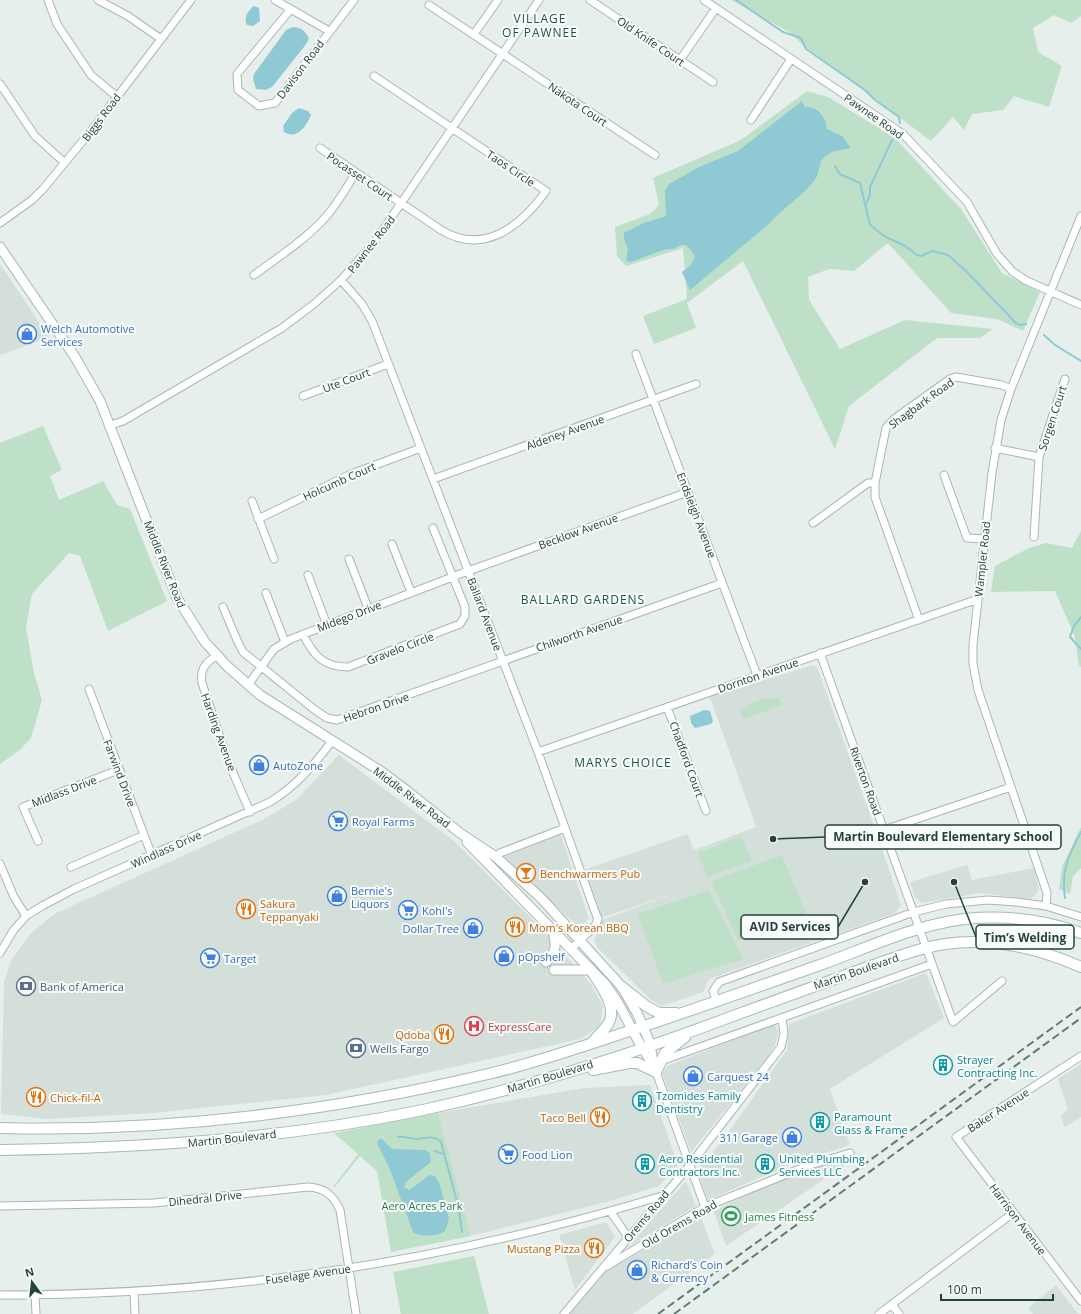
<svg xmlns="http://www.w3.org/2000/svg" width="1081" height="1314" font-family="'Open Sans',sans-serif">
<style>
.built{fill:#d4dfda}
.green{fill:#bfe0c8}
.water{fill:#8ec9d4}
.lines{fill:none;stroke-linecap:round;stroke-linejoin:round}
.stream{stroke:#8ec9d4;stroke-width:2}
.minor-casing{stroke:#a8b8b2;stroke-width:9}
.tertiary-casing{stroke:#a8b8b2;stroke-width:11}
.secondary-casing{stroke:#a4bbb3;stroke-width:12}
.minor{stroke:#fff;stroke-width:7}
.tertiary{stroke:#fff;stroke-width:9}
.secondary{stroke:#fff;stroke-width:10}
.rail{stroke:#5f7d75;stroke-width:2;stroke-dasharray:8 4;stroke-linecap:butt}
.labels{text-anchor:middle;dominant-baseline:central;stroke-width:4;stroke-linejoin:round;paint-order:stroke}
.street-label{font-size:11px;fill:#24423a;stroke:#f7fbf9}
.shop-label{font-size:11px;fill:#366cbe;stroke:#f7fbf9;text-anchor:start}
.food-label{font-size:11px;fill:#c56008;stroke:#f7fbf9;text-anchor:start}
.service-label{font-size:11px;fill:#4e5e75;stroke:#f7fbf9;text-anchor:start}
.health-label{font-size:11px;fill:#be3a42;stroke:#f7fbf9;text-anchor:start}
.culture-label{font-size:11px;fill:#0d838f;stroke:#f7fbf9;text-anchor:start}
.park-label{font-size:11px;fill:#2d7a4b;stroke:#f7fbf9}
.leisure-label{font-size:11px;fill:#27864d;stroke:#f7fbf9;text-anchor:start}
.neighbourhood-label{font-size:12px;letter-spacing:1px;fill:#1f5548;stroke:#f7fbf9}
.leader{fill:none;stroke:#24423a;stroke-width:1.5}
.callout-dot{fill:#24423a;stroke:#f7fbf9;stroke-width:1.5}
.callout{fill:#f7fbf9;stroke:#24423a;stroke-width:1.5}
.callout-label{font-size:12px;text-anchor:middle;font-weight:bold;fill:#24423a}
</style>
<rect width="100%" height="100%" fill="#e6efeb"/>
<path class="built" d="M 0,264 L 49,337 L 0,355 Z
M 813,665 L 817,667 L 872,820 L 901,905 L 895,913 L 709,979 L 703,992 L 662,1006 L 651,1000 L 599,949 L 594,941 L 602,920 L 675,893 L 601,918 L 584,870 L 687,834 L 694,850 L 756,827 L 710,697 Z
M 339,755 L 454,841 L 541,928 L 591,984 L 603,1006 L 600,1026 L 580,1039 L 326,1095 L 152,1113 L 47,1119 L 1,1114 L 4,982 L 11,961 L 30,934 L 54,914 L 262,820 L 296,800 Z
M 560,832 L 589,919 L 579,927 L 501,858 Z
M 967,865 L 972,880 L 1034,868 L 1039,890 L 1031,899 L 980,893 L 922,903 L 915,897 L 910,882 Z
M 926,973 L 944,1018 L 830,1089 L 850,1145 L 791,1164 L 708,1200 L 697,1170 L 719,1145 L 787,1050 L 789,1024 Z
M 769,1026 L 776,1026 L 778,1034 L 775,1045 L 767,1058 L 691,1152 L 662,1073 L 667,1066 Z
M 1081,1064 L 1081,1117 L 1064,1127 L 1061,1115 L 1068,1109 L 1058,1079 Z
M 650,1085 L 678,1165 L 659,1186 L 606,1202 L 471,1236 L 438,1113 L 584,1088 Z
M 861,1154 L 726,1246 L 714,1212 L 727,1204 L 793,1174 Z
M 686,1181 L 696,1206 L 629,1246 Z
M 701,1217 L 715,1254 L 633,1314 L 568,1314 L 601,1274 Z
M 606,1222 L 615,1237 L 575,1290 L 559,1235 Z
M 1056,1285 L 1078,1314 L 1033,1314 L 1028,1308 Z"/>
<path class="green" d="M 731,0 L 1081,0 L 1081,16 L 1071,23 L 1054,15 L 1033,28 L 1038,52 L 1062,66 L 1049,107 L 1014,96 L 1003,110 L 972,114 L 964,130 L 953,117 L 931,141 L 803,45 L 789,32 Z
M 807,91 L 828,97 L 895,138 L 961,209 L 1002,273 L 1040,292 L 1023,331 L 997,319 L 951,313 L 888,243 L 854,271 L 829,269 L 808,277 L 809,300 L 840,349 L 905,320 L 993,329 L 980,338 L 937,338 L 849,406 L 835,449 L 743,261 L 687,303 L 696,328 L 654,344 L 643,316 L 687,299 L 683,248 L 626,266 L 617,256 L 615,227 L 650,214 L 659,205 L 653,178 L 741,140 Z
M 43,426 L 62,470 L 50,476 L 59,500 L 103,481 L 117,505 L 130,509 L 167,601 L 108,631 L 80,556 L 69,553 L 32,594 L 26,627 L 34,673 L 42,700 L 31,738 L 20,750 L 0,764 L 0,443 Z
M 1081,531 L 1081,667 L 1079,666 L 1075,637 L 1055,591 L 991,592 L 995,566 L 1029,548 L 1046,543 L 1072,548 Z
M 764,698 L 779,698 L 783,705 L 743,719 L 740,711 L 749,704 Z
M 1081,827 L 1081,868 L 1073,876 L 1070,894 L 1059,889 L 1062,867 Z
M 741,836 L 752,861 L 707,877 L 698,853 Z
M 782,855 L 807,916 L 738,940 L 711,881 Z
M 709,890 L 743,959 L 663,984 L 638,914 Z
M 438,1113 L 471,1236 L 391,1252 L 377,1171 L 360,1156 L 334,1188 L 333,1187 L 358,1154 L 334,1133 Z
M 474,1256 L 489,1314 L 401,1314 L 393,1272 Z"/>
<path class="water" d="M 254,6 L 259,8 L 260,21 L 253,26 L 247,25 C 243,19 248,10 254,6 Z
M 293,27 C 303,28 304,31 309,38 L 307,43 L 272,87 L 266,90 L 256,89 L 253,79 L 254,74 L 286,30 Z
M 802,101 L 805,107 C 818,106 825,116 827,129 L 842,136 L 851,148 C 843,150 834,150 827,155 C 817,161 821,171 816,178 C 804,196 783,207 769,224 L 690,290 L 682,272 L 691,265 L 695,256 C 682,234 679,252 666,249 L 631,262 L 626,261 L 628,250 L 624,239 L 624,233 L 644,223 L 666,216 L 665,191 L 669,184 L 699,167 L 738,151 Z
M 299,108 L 308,111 L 311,115 C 306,127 297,140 284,132 L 283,126 L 292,113 Z
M 704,710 L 710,711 L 713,721 L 711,724 L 695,728 L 691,723 L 690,716 Z
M 379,1139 L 382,1139 L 392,1149 L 425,1150 L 430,1153 L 431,1162 L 406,1182 L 404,1187 L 409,1190 L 430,1175 L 435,1176 L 440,1185 L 449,1219 L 445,1231 C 438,1236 420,1238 413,1232 L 389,1167 L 377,1143 Z"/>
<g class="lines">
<path class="stream" d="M 736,0 L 783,32 L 801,38 L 806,49 L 865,90 L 875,100 L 899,117 L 900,123
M 835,166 L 840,174 L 860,183 L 870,225 L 884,236 L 905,246 L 917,255 L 921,256 L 932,251 L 948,255 L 966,271 L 1015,322 L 1019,325 L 1026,324
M 866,204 L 870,195 L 870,187 L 892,140
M 1044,335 L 1055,345 L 1081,361
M 1081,617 L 1074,626 L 1070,637 L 1081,649
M 1065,898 C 1061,871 1068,856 1081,832
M 398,1137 C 405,1136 410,1139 417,1139 C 426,1138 434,1135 441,1142 L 459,1209 L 462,1232
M 435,1151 L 443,1154"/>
<defs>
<path id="minor" d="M 48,0 L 57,24 L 91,75 L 116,96
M 98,0 L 128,16 L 161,39
M 275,0 L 329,31
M 590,0 L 713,82
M 704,0 L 903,134 L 967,202 L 997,254 L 1012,271 L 1025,280 L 1081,305
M 429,5 L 655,155
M 290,10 L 237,74 L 238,90 L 259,106 L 275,103 L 354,0
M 474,34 L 498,0
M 680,60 L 716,8
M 0,84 L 35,136 L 65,163
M 751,120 L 791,59
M 320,148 L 441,230 C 484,256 521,226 546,191 L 374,76
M 0,223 L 32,200 L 43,189 L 91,131 L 191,0
M 254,275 C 277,258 302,242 322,221 C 336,207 345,189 356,173
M 341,280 L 362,304 L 372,321 L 538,752 L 594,909 L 598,919 L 595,926 L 571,949
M 636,354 L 757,675
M 303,396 L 388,364
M 111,425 L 123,421 L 282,328 L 314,304 L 341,280 L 374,243 L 539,0
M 995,448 L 1039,457
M 944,475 L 967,538 L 985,539
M 433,479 L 696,384
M 252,501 L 274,559
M 258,519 L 351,474 L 421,448
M 813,523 L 868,483 L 875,483
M 1034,537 L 1039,457 L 1065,379
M 392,544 L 411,592
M 349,559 L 368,608
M 308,575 L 327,625
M 266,593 L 285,642
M 223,607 L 237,640 L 243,652 L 315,710 L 327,718 L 337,720 L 722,583
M 919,620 L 875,497 L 875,483 L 886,428 L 894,419 L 950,379 L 956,377 L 1002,385 L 1011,389
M 303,634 C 313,655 323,667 348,667 L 460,624 L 465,616 L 465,607 L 433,528
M 820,653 L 953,1022 L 1002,981
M 216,656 C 205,663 200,669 202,683 L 228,761 L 250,812
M 248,685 L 274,649 L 291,639 L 468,571 L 688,492
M 89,689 L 152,856
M 667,707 L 706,811
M 538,752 L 978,599
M 884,830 L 1011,787
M 38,841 L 23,807 L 118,770
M 496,857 L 500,853 L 565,828
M 0,864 L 14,897 L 26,916
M 71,867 L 144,835
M 1046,906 L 1047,893 L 978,690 L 973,664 L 973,645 L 992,473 L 1001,420 L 1011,389 L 1081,216
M 0,953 L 13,931 L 26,916 L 42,906 L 74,889 L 270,802 C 296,786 314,765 332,741
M 717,1002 L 713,991 L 719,982 L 914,912 L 946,904 L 988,900 L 1016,902 L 1046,906 L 1081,917
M 651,1045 L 656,1072 L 705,1207
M 642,1048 L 654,1070
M 1081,1056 L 956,1137 L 1081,1301
M 661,1061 L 932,964
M 0,1206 L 154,1203 L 308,1187 C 325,1188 333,1195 340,1210 L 356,1314
M 610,1211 L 628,1237
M 607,1266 L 705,1207 L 807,1166 L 850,1153
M 134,1292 L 135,1314
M 0,1295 C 229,1295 443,1262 662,1196
M 35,1295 L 36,1314
M 892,1305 L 899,1314
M 564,1314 L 690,1165 L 781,1047 L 784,1034 L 782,1018
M 879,1314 L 1013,1213"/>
<path id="tertiary" d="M 0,247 L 75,357 L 100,401 L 177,598 L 205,642 L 227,666 L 260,695 L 382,772 L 406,790 L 460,833 L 496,857 L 542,899 L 622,987 L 637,1013 L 651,1045
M 467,842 L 606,985 L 617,1001 L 642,1048
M 546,962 C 556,953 557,945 553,932
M 554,970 L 591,970"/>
<path id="secondary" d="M 591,970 C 599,984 619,1007 608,1024 C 604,1031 597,1036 592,1043
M 622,987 L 646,1006 L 659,1013 L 676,1013
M 593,1070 L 629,1063 L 637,1063 L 656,1072 L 665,1053 L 685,1037
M 0,1128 C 163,1132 329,1112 488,1074 C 527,1065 566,1052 605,1039 C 676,1016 746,991 817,966 C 865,949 914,925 965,919 C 1004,915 1045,920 1081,933
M 0,1150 C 142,1148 284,1139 423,1110 C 528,1087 633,1054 733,1016 C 777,1000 821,984 865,968 C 891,959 918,948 945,944 C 993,937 1038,948 1081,967"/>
</defs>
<use href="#minor" class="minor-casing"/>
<use href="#tertiary" class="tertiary-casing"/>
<use href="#secondary" class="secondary-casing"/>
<use href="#minor" class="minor"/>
<use href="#tertiary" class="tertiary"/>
<use href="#secondary" class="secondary"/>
<path class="rail" d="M 658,1314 L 1081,1007
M 674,1314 L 1081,1018"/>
</g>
<defs>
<symbol id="shop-ring" viewBox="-11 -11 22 22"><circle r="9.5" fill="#f7fbf9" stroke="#3f7fe0" stroke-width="1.5"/><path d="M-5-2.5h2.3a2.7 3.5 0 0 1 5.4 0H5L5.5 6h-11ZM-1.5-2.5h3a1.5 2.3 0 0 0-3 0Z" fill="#3f7fe0"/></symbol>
<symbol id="supermarket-ring" viewBox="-11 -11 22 22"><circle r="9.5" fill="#f7fbf9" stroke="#3f7fe0" stroke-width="1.5"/><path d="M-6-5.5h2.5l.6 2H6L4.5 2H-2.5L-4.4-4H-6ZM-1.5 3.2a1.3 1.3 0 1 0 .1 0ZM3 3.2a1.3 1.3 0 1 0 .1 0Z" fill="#3f7fe0"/></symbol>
<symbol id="bar-ring" viewBox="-11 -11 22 22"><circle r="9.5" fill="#f7fbf9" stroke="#e8710a" stroke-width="1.5"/><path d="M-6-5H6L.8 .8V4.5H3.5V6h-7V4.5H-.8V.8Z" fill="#e8710a"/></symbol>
<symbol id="restaurant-ring" viewBox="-11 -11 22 22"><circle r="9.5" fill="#f7fbf9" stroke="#e8710a" stroke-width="1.5"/><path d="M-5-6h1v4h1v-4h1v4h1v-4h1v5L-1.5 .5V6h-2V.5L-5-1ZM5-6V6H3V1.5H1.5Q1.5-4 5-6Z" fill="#e8710a"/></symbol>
<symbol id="bank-ring" viewBox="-11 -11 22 22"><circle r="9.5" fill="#f7fbf9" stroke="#5c6f8a" stroke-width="1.5"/><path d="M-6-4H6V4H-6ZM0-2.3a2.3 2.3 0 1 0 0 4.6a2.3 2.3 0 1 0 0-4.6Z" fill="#5c6f8a"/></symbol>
<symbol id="hospital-ring" viewBox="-11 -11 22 22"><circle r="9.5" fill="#f7fbf9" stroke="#e0444e" stroke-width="1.5"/><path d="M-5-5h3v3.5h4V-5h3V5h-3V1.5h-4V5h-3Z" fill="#e0444e"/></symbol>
<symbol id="building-ring" viewBox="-11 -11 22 22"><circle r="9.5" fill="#f7fbf9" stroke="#0f9aa8" stroke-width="1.5"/><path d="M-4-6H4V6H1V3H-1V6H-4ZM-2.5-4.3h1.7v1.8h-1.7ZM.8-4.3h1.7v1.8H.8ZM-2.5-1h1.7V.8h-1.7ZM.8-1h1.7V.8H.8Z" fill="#0f9aa8"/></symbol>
<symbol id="stadium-ring" viewBox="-11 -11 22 22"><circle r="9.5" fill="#f7fbf9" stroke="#2e9e5b" stroke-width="1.5"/><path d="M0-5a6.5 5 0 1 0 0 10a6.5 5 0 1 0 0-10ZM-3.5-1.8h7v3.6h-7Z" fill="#2e9e5b"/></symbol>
</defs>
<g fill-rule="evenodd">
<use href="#shop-ring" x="16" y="323" width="22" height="22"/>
<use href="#shop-ring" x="248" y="754" width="22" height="22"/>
<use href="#supermarket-ring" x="327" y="810" width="22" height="22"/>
<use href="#bar-ring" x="515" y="862" width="22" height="22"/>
<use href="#shop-ring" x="326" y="885" width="22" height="22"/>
<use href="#restaurant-ring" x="235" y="898" width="22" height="22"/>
<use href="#supermarket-ring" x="397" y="899" width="22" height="22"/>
<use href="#restaurant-ring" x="504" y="916" width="22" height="22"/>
<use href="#shop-ring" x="462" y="917" width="22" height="22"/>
<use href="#shop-ring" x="493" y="945" width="22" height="22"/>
<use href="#supermarket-ring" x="199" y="947" width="22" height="22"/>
<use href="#bank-ring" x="15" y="975" width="22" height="22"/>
<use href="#hospital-ring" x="463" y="1015" width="22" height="22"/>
<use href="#restaurant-ring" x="433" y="1023" width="22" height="22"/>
<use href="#bank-ring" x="345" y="1037" width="22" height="22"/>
<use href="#building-ring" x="932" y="1054" width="22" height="22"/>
<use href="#shop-ring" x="682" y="1065" width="22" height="22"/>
<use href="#restaurant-ring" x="25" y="1086" width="22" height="22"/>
<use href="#building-ring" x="631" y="1090" width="22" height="22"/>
<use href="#restaurant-ring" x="589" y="1106" width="22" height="22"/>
<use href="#building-ring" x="809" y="1111" width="22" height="22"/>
<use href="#shop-ring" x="781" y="1126" width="22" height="22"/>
<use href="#supermarket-ring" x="497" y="1143" width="22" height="22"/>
<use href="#building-ring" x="634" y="1153" width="22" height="22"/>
<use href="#building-ring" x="754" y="1153" width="22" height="22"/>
<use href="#stadium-ring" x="720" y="1205" width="22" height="22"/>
<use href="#restaurant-ring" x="583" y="1237" width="22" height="22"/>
<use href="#shop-ring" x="626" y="1259" width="22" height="22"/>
</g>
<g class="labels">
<g class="street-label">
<text transform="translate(651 41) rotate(34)">Old Knife Court</text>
<text transform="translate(300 69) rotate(-53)">Davison Road</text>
<text transform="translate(578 104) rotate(34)">Nakota Court</text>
<text transform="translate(874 116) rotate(35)">Pawnee Road</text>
<text transform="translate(101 117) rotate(-53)">Biggs Road</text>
<text transform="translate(511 168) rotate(34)">Taos Circle</text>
<text transform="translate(360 176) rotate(34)">Pocasset Court</text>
<text transform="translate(371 244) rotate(-52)">Pawnee Road</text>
<text transform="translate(346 380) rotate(-21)">Ute Court</text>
<text transform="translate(921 403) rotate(-36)">Shagbark Road</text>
<text transform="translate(1052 418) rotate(-72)">Sorgen Court</text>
<text transform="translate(565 432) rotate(-20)">Aldeney Avenue</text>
<text transform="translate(339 481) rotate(-24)">Holcumb Court</text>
<text transform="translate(697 515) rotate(69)">Endsleigh Avenue</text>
<text transform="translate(578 531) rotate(-20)">Becklow Avenue</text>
<text transform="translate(982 559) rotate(-84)">Wampler Road</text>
<text transform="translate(165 564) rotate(68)">Middle River Road</text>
<text transform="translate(485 614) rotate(69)">Ballard Avenue</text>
<text transform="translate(349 616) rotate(-21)">Midego Drive</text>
<text transform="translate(579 633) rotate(-19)">Chilworth Avenue</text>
<text transform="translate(400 648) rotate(-21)">Gravelo Circle</text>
<text transform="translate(758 675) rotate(-19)">Dornton Avenue</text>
<text transform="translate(376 707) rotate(-19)">Hebron Drive</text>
<text transform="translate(219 732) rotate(70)">Harding Avenue</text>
<text transform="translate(687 759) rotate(70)">Chadford Court</text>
<text transform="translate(120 773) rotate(69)">Farwind Drive</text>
<text transform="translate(866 781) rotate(70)">Riverton Road</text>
<text transform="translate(64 791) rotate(-21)">Midlass Drive</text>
<text transform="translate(412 797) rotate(37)">Middle River Road</text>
<text transform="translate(166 849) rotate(-24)">Windlass Drive</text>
<text transform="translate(856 971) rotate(-19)">Martin Boulevard</text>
<text transform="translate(550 1076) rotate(-17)">Martin Boulevard</text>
<text transform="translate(998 1110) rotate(-33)">Baker Avenue</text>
<text transform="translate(232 1138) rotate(-6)">Martin Boulevard</text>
<text transform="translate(205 1198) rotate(-6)">Dihedral Drive</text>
<text transform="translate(646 1216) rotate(-50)">Orems Road</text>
<text transform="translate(1018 1219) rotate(53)">Harrison Avenue</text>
<text transform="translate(679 1224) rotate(-30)">Old Orems Road</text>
<text transform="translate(308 1274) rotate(-8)">Fuselage Avenue</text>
</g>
<g class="shop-label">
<text x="41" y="328">Welch Automotive<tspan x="41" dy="13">Services</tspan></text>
<text x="273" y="765">AutoZone</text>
<text x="352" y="821">Royal Farms</text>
<text x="351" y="890">Bernie's<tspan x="351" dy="13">Liquors</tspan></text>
<text x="422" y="910">Kohl's</text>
<text x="459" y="928" text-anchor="end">Dollar Tree</text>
<text x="518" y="956">pOpshelf</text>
<text x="224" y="958">Target</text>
<text x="707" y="1076">Carquest 24</text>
<text x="778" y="1137" text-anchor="end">311 Garage</text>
<text x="522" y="1154">Food Lion</text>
<text x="651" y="1264">Richard’s Coin<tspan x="651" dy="13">&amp; Currency</tspan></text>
</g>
<g class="food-label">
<text x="540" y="873">Benchwarmers Pub</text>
<text x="260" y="903">Sakura<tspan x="260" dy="13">Teppanyaki</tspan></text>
<text x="529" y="927">Mom's Korean BBQ</text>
<text x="430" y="1034" text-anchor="end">Qdoba</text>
<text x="50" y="1097">Chick-fil-A</text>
<text x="586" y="1117" text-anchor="end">Taco Bell</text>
<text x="580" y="1248" text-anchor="end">Mustang Pizza</text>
</g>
<g class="service-label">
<text x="40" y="986">Bank of America</text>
<text x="370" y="1048">Wells Fargo</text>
</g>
<g class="health-label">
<text x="488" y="1026">ExpressCare</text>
</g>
<g class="culture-label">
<text x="957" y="1059">Strayer<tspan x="957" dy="13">Contracting Inc.</tspan></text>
<text x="656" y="1095">Tzomides Family<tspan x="656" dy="13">Dentistry</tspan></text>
<text x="834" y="1116">Paramount<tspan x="834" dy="13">Glass &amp; Frame</tspan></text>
<text x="659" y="1158">Aero Residential<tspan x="659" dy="13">Contractors Inc.</tspan></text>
<text x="779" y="1158">United Plumbing<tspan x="779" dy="13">Services LLC</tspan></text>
</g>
<g class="park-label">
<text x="422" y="1205">Aero Acres Park</text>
</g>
<g class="leisure-label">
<text x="745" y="1216">James Fitness</text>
</g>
<g class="neighbourhood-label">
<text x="540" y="18">VILLAGE<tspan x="540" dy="14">OF PAWNEE</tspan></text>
<text x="583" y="599">BALLARD GARDENS</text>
<text x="623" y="762">MARYS CHOICE</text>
</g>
</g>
<path class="leader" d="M773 839L825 837M865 882L838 927M954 882L976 937"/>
<g class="callout-dot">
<circle cx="773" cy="839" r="4"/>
<circle cx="865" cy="882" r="4"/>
<circle cx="954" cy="882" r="4"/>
</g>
<g class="callout">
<rect x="825" y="825" width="236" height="24" rx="4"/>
<rect x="741" y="915" width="97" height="24" rx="4"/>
<rect x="976" y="925" width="98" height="24" rx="4"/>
</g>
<g class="callout-label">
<text x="943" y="841">Martin Boulevard Elementary School</text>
<text x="790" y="931">AVID Services</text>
<text x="1025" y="942">Tim’s Welding</text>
</g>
<g transform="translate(32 1282) rotate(345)" stroke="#f7fbf9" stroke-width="3" paint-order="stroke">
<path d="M0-3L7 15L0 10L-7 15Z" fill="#24423a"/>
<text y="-6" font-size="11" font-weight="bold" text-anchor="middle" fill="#24423a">N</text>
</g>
<path d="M941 1294v6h112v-6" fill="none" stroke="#24423a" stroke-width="2"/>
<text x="947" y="1294" font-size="12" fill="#24423a" stroke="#f7fbf9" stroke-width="3" paint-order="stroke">100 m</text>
</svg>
